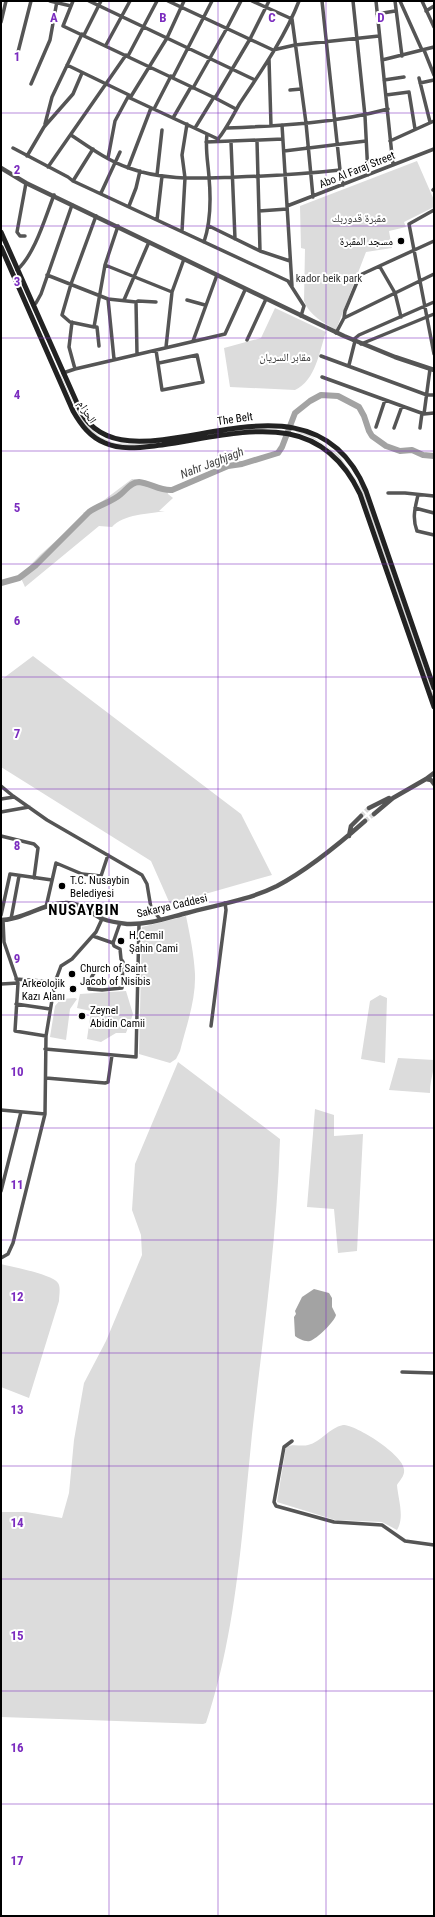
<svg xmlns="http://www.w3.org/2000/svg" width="435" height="1917" font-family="'Roboto Condensed','Noto Naskh Arabic',sans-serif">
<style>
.green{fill:#dcdcdc}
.water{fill:#a3a3a3}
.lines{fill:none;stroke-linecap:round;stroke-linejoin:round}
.river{stroke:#a3a3a3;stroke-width:6}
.tertiary-tunnel{stroke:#d9d9d9;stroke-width:4.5;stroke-dasharray:4.5 2;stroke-linecap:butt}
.minor{stroke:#555;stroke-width:3.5}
.tertiary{stroke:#555;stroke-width:4.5}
.secondary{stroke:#222;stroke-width:5}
.grid{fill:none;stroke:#7b2cbf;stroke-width:1;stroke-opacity:0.55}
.poi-dot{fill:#000;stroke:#fff;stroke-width:1.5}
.labels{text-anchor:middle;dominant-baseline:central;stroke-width:4;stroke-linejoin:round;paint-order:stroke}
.street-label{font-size:11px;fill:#000;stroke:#fff}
.park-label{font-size:11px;fill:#333;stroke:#fff}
.poi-label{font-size:11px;fill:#000;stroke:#fff;text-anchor:start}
.water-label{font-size:12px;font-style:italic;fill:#444;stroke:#fff}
.district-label{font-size:15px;font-weight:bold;letter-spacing:1px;fill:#000;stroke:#fff}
.grid-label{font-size:13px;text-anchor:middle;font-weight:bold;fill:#7b2cbf;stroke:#fff;stroke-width:4;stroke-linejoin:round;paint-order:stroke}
</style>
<rect width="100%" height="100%" fill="#fff"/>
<path class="green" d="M 417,161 L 434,200 L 434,207 L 404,222 L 406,227 L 389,231 L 392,248 L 366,252 L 336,330 C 324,323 309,315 304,301 L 305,249 L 301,248 L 300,206 Z
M 275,308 L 326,332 C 319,352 316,380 295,390 L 230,387 L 224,348 L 261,338 Z
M 60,375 L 61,375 L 78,413 L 86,424 L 100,437 L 115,443 L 136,444 L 258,427 L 271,429 L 141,445 L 116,445 L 100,439 L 83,424 Z
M 297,430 L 310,435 L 338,454 L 363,489 L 434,695 L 434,701 L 358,483 C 345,464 333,448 312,438 C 306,435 300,434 295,431 Z
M 132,479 C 146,480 154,485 167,489 L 168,494 L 173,498 L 159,511 L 165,511 C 149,514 123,514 112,527 L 99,526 L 25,587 L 20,576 L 40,555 L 85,515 L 83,513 L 104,500 Z
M 33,656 L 241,814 L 272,875 L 170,904 L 151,861 L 1,767 L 1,680 Z
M 186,916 C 190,935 194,955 195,974 C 196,1000 186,1027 180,1051 L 176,1059 L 170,1063 L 139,1054 L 142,927 Z
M 126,991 L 133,1014 L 126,1033 L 116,1033 L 101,1042 L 87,1039 L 91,1011 L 77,1008 L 80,994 Z
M 380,995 L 387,998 L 385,1063 L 361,1059 L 370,1001 Z
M 75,998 L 77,999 L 70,1009 L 66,1040 L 50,1037 L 55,1006 L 61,999 Z
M 398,1058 L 434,1060 C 434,1073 430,1079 430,1093 L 389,1090 Z
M 178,1062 L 280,1139 C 277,1238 263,1336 252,1434 C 242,1531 237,1630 206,1723 L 203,1724 L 1,1717 L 1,1512 L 26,1512 L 62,1518 L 69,1493 L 74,1440 L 84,1383 L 106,1341 L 142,1255 L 141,1235 L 132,1210 L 135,1164 Z
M 315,1109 L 334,1115 L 334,1136 L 363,1134 L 357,1251 L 338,1253 L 334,1209 L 307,1207 Z
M 1,1264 C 12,1267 52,1274 58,1283 C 61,1287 59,1296 59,1301 L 29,1398 L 1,1387 Z
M 343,1425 C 357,1425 403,1455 404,1469 C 405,1476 400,1480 397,1485 C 398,1499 405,1517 397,1530 L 382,1522 L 335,1520 L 277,1502 L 286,1447 C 293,1443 301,1447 308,1445 C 321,1442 329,1428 343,1425 Z"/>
<path class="water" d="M 314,1289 L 329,1293 L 332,1298 L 332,1307 L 336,1315 C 335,1321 317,1339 310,1341 C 305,1342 299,1339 295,1336 L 294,1317 L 296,1314 L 295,1311 L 302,1297 Z"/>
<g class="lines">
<path class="river" d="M 1,583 L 19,578 L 36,565 L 89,512 C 99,505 112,502 121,494 C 127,489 131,482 139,482 C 150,483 160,491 172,490 L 228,466 L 242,464 L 278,453 L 282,447 L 295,413 L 310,401 L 321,395 L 338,396 L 359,407 L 364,416 L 369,431 L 372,436 L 386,446 L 400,451 L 412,450 L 423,455 L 434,456"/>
<path class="tertiary-tunnel" d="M 361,816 L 369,808
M 365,821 L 374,814"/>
<path class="minor" d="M 50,1 L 71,6
M 73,1 L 63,26 L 215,98 L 236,109
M 89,1 L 255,80
M 168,1 L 273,50 L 295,45 L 379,36
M 252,1 L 292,19 L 306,123 L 313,197
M 322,1 L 340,170 L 343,185
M 353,1 L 365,116 L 368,175
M 376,1 L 393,165
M 395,1 L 402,56
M 400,1 L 422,50
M 422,1 L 434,27
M 426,11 L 434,6
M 377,14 L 395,11
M 1,22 L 6,1
M 84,35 L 101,1
M 106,45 L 130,1
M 424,50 L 434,75
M 18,52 L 31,1
M 128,56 L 157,1
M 269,59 L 271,126
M 382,60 L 434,47
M 67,65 L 129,95 L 130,98 L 218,139 C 227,128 233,115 240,103 C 262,70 285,37 299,1
M 173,77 L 212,1
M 419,78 L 430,122
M 384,80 L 404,77
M 420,83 L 434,80
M 31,84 L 50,40 L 57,1
M 193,88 L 227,28 L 241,1
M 290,90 L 301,89
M 386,95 L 409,92 L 415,129
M 130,98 L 167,38 L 184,1
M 215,98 L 250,39 L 269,1
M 154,109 L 171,76
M 173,118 L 191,87
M 45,124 L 52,97 L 82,34
M 282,125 L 292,286
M 195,128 L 214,97
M 227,128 C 280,126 336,123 388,109
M 71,135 C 89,147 108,161 129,168 C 164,181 200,178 237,177 C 271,176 305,174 340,170
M 257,141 L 260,251
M 390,141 L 434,121
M 206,142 L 283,139
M 231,142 L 235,239
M 13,148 L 68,177 L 73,181 L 288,281 L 304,306 L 301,316
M 284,151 L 366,141
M 27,156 L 44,127 L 73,94 L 82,73
M 108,158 L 115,121 L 129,95
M 48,167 L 126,55
M 128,168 L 151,108
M 157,175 L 162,130
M 73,181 L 93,149
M 433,190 L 434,189
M 101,193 L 120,152
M 129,206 L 136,188 L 140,171
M 287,206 L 434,149
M 434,210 L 409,224 L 434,354
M 259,211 L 287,209
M 96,216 L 71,284 L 62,315 L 70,322 L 94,327 L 105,265 L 118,226
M 157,220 L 162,176
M 209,226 L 260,251 L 290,261
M 182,231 L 185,178 L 182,155 L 187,124
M 25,236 L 20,236 L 17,232 L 26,183
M 204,242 C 211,221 211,199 209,177 C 208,162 205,149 207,134
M 105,265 L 172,292
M 380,267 L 395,293 L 401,317
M 17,270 C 35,254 45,218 54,195
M 47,275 L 108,299
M 124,300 L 149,242
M 187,300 L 205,305
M 136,302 L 138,301 L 156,302
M 33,305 L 36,303 L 41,294 L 72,205
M 344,318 L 345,311 L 360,275 L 434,241
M 72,322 L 69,347 L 75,369
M 94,327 L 97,327 L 99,346
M 336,333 L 344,318 L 434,274
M 247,340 L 266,299
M 353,340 L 359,335 L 434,302
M 193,341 L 217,275
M 361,344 L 434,314
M 166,347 L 172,292 L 184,259
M 156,350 L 162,390 L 203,382 L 197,355 L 159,363
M 321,356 L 427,395 L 434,395
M 114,359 L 108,299 L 136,302 L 137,354
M 349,365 L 355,341
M 63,373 L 75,369 L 225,334 L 245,290
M 322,377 L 424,414 L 434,413
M 424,414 L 430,369
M 376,427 L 385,400
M 394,428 L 402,406
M 420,428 L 422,413
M 388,493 L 405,493 L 434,496
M 418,495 C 415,508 412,518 417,531 L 434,535
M 415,508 L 434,513
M 1,786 L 13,796 L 47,820 L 142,875 L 147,884 L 151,908 L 160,919
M 1,799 L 14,797
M 1,812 L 29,807
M 1,836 L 34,844 L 38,848 L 34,878
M 46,907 L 56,863 L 82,874 L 101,876 L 108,855
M 1,915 L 10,874 L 52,880
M 11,919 L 19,876
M 3,920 L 4,942 L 18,983 L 15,1031 L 46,1036
M 93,936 L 113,943 L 120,923
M 100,968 C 94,970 88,982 89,989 L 102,990 L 122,988 L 123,962 L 121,959 L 120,949 L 114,946 L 113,943
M 16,979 L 55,982
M 1,984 L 18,983
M 16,1004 L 50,1009
M 211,1026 L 226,910 L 225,903
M 45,1049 L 136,1057 L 139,924
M 46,1078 L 105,1083 L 108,1082 L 112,1055
M 1,1110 L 45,1114
M 1,1191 L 21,1112
M 1,1258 L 8,1254 L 13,1243 L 45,1114 L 46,1036 L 55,982 L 61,966 L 72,959 L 96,932 L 102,919
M 402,1372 L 434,1373
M 292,1441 L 284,1447 L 274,1502 L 276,1506 L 334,1522 L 382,1525 L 405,1541 L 434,1545"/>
<path class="tertiary" d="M 1,168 L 26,183 L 344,336 L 395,357 L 434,370
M 426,779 L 431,780 L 434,784
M 369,808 L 389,798
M 374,814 L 393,798 L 426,779 L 434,773
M 349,836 L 351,826 L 361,816
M 1,920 C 23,920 43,903 65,903 C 82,902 89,913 103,919 C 111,922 119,923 127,924 C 147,925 167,918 187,913 C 217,905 249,900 277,886 C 309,869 338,845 365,821"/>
<path class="secondary" d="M 1,232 L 81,412 C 130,500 307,347 366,491 L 434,688
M 1,247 L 73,411 C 81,425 90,437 105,443 C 123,451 143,447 162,445 C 239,434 318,405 360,494 L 434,707"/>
</g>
<path class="grid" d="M 109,1 L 109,1916M 218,1 L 218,1916M 326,1 L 326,1916M 1,113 L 434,113M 1,226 L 434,226M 1,338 L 434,338M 1,451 L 434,451M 1,564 L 434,564M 1,677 L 434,677M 1,789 L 434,789M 1,902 L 434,902M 1,1015 L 434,1015M 1,1128 L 434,1128M 1,1240 L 434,1240M 1,1353 L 434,1353M 1,1466 L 434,1466M 1,1579 L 434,1579M 1,1691 L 434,1691M 1,1804 L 434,1804"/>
<g class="poi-dot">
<circle cx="401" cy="241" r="4"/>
<circle cx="62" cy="886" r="4"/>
<circle cx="121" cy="941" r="4"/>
<circle cx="72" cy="974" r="4"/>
<circle cx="73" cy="989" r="4"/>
<circle cx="82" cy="1016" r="4"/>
</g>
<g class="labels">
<g class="street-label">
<text transform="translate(357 170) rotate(-22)">Abo Al Faraj Street</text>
<text transform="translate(87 412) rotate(58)">الحزام</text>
<text transform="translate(235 419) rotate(-8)">The Belt</text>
<text transform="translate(172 906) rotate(-13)">Sakarya Caddesi</text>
</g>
<g class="park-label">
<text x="359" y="218">مقبرة قدوربك</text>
<text x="329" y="278">kador beik park</text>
<text x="285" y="357">مقابر السريان</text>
</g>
<g class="poi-label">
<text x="393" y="241" text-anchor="end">مسجد المقبرة</text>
<text x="70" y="880">T.C. Nusaybin<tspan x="70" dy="13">Belediyesi</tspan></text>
<text x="129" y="935">H.Cemil<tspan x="129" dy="13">Şahin Cami</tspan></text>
<text x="80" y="968">Church of Saint<tspan x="80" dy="13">Jacob of Nisibis</tspan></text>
<text x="65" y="983" text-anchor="end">Arkeolojik<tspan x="65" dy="13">Kazı Alanı</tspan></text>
<text x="90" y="1010">Zeynel<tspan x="90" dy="13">Abidin Camii</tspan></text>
</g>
<g class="water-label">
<text transform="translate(212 463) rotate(-21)">Nahr Jaghjagh</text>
</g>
<g class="district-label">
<text x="84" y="910">NUSAYBIN</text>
</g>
</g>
<g class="grid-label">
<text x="54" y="22">A</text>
<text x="163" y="22">B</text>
<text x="272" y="22">C</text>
<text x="381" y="22">D</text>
<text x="17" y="61">1</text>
<text x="17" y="174">2</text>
<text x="17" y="286">3</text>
<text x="17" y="399">4</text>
<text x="17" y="512">5</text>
<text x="17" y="625">6</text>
<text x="17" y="738">7</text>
<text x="17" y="850">8</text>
<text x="17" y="963">9</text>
<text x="17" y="1076">10</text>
<text x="17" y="1189">11</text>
<text x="17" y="1301">12</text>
<text x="17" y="1414">13</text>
<text x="17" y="1527">14</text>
<text x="17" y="1640">15</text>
<text x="17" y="1752">16</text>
<text x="17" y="1865">17</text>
</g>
<rect width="435" height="1917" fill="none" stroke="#000000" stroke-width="4"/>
</svg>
